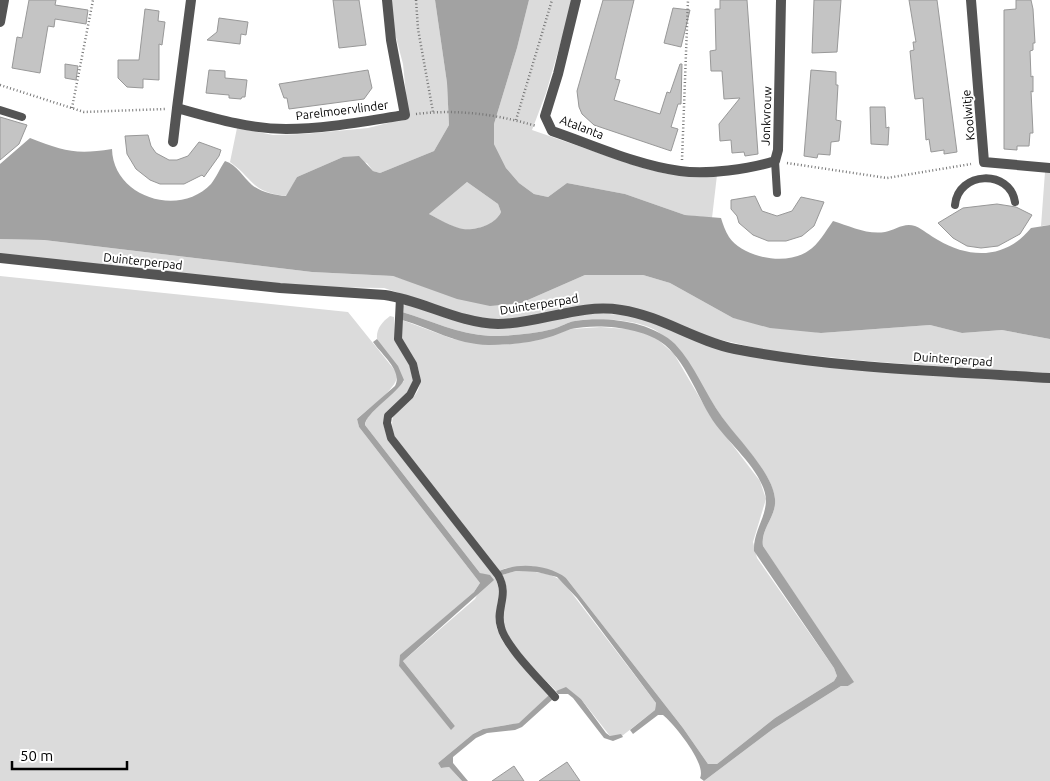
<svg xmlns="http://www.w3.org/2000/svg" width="1050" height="781" font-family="Ubuntu,sans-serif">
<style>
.green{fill:#dbdbdb}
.water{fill:#a2a2a2;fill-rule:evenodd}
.building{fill:#c4c4c4;stroke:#989898}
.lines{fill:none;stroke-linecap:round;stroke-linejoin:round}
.path{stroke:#767676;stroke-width:2.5;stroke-dasharray:1 2.5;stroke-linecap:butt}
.service{stroke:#545454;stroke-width:8}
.minor{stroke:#545454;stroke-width:10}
.labels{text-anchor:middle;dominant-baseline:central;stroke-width:4;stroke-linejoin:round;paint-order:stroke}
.street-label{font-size:12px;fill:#000;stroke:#fff}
</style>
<rect width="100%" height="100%" fill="#fff"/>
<path class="green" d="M 390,0 L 435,0 L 447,83 L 449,125 L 434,151 L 380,173 L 373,171 L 367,163 L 343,157 L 297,177 L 287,196 C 250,192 255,180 230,162 L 237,128 L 273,135 L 304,134 L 368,128 L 392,122 L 403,109 L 406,94 L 403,64 L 394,30 Z
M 529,0 L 573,0 L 546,93 L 532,130 L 636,166 L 667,174 L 717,175 L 712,218 L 685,215 L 625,194 L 567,183 L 548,197 L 534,194 L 519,183 L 506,168 L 494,144 L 494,124 L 517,48 Z
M 1045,172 L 1050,172 L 1050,225 L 1041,226 Z
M 467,182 L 498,204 L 501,212 C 496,224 476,232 462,229 C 451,227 439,219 429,214 Z
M 0,239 L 44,240 L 312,272 L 393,276 L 419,284 L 521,303 L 585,275 L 643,275 L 670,283 L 733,318 L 821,333 L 930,325 L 962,333 L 1002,330 L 1050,339 L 1050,375 L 867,361 L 769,351 L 713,338 L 637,309 L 501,320 L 471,317 L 384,288 L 314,287 L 0,254 Z
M 0,276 L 348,312 L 397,373 C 400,388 368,408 357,419 L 359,427 L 480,583 L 474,592 L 401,655 L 399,666 L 451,729 L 455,726 L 403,661 L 475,599 L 487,576 L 480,573 L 365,425 L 368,415 L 404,381 L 377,339 C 376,329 382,322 390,316 L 394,317 L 395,340 L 410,366 L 413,381 L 407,393 L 385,415 L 383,423 L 388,440 L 494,576 C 505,593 492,609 497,628 C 502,649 534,678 549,695 L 520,723 L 483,729 L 473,734 L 438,763 L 441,768 L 449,767 L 462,781 L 0,781 Z
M 407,304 L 470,324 L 596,313 L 635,316 L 710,346 L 1050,382 L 1050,781 L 701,781 L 704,781 L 773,729 L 841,686 L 848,686 L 853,682 L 763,546 C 760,529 777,516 775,499 C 773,474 739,441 724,420 C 704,392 688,359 662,335 C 646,319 596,317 575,321 C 567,322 561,327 553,329 C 533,334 511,336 490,336 C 458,334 432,321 402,312 L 403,306 Z
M 402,320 L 453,339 L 502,345 L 534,341 L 571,329 L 601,327 L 638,330 L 655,337 L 674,354 L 711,417 L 760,481 L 766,499 L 753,542 L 757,558 L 834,668 L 837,676 L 834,681 L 775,718 L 717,764 L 708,764 L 683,728 L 566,578 L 532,566 L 506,568 L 499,571 L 394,436 C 384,400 417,410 420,382 C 422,365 408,354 402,340 C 400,334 402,326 402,320 Z
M 516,571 C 534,572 550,571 564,583 L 656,703 L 655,710 L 622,736 L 610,736 L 581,699 L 566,688 L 556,691 C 540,674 505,643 503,620 C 501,602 513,595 502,575 Z"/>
<path class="water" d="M 435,0 L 529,0 L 517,48 L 494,124 L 494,144 L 506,168 L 519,183 L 534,194 L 548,197 L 567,183 L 625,194 L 685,215 L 721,218 C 723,224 725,231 729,237 C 743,258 787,266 808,251 C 819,244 825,232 833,221 C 850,226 867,235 885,232 C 895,230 904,222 915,226 C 923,229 930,236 938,240 C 970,259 1006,259 1031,228 L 1050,225 L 1050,339 L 1002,330 L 962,333 L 930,325 L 821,333 L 770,328 L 733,318 L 670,283 L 643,275 L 585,275 L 521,303 L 490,306 L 457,299 L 393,276 L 312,272 L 44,240 L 0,239 L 0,164 L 30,138 C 64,151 75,155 112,149 C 113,197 179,218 211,184 C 216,178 220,168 225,161 C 237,165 243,177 252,185 C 261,192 275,195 286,196 L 297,177 L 343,157 L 359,156 L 373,171 L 380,173 L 434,151 L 449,125 L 447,83 ZM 467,182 L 498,204 L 501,212 C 496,224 476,231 463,229 C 452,227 439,219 429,214 Z
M 402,312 C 432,321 458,334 490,336 C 511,336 533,334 553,329 C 561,327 567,322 575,321 C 606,316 651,321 675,344 C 695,365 705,394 722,417 C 737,438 773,473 775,499 C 777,516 760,529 763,546 L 854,682 L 848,686 L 841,686 L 773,729 L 704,781 L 700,778 C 707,764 674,724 663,715 L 658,715 L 633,734 L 630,730 L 655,710 L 656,703 L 577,598 L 557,577 L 537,572 L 516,571 L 502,575 L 499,571 C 519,562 549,565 566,578 L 683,728 L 708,764 L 717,764 L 775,718 L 834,681 L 837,676 L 834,668 L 754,551 C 753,532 766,518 766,500 C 765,474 731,445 716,425 C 698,400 689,366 665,345 C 644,327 597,323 571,329 C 565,331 559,334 553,336 C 532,343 511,345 489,345 C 454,344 433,329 402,320 Z
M 377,339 L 398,366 L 404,380 C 397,394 365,413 365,425 L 480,573 L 490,575 L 494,580 L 403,661 L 455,726 L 451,730 L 399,666 L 400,655 L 474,592 L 480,583 L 359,427 L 357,419 L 395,386 C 403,371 382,355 373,342 Z
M 566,687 L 581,699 L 606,733 L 610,736 L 621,734 L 623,737 L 613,741 L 604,738 L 573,698 L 568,694 L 558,694 L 556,691 Z
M 549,695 L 553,699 L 522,727 L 515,730 L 487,733 L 476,738 L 453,757 L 453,763 L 468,781 L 462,781 L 449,767 L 441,768 L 438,763 L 473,734 L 483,729 L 519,723 Z"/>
<path class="building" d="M 29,0 L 56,0 L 55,5 L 88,10 L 86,24 L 55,19 L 54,27 L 48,26 L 40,73 L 12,68 L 17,37 L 22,38 Z
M 333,0 L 359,0 L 366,45 L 339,48 Z
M 603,0 L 634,0 L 615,79 L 620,80 L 614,100 L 660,114 L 667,92 L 670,93 L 680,64 L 682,64 L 681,104 L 678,104 L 671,127 L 678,129 L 671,151 L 594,125 L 582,114 L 579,107 L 577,91 Z
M 720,0 L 747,0 L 758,154 L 745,156 L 744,152 L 732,153 L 731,140 L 720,141 L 719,124 L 740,98 L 724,99 L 722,71 L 711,71 L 710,51 L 716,50 L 715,9 L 720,9 Z
M 814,0 L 841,0 L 837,52 L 812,53 Z
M 909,0 L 937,0 L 957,152 L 944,154 L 944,150 L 931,152 L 929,139 L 926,140 L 923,98 L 915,99 L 914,92 L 910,51 L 914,50 L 913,42 L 916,42 Z
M 1016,0 L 1031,0 L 1033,9 L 1035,43 L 1033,43 L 1033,50 L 1030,51 L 1031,77 L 1033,76 L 1033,92 L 1031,91 L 1033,133 L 1030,133 L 1029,146 L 1017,146 L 1017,150 L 1004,149 L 1004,10 L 1016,9 Z
M 673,8 L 690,10 L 681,47 L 664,43 Z
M 145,9 L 159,11 L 158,21 L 165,22 L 162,45 L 159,44 L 159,80 L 143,79 L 143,88 L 127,87 L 118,78 L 118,60 L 139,60 Z
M 219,18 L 248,22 L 246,35 L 241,34 L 240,44 L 207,40 L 217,32 Z
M 65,64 L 78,66 L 76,80 L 65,78 Z
M 209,70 L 225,71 L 225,78 L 247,80 L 245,97 L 242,97 L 241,99 L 229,98 L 229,95 L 206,93 Z
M 368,70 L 372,88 L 364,99 L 289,109 L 287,98 L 284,98 L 279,84 Z
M 811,70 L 836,72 L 836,85 L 838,85 L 836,120 L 841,121 L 839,141 L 831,142 L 830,155 L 818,154 L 817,158 L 804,156 Z
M 870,107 L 885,107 L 886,128 L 889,127 L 888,145 L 871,144 Z
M 0,117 L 27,125 L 19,144 L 0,160 Z
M 148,135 L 151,146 L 156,153 L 169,160 L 177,160 L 188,156 L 199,142 L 221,150 L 219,156 L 204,177 L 202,175 L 184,184 L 160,184 L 150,180 L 136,169 L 127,154 L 125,136 Z
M 755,196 L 762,211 L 777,216 L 792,211 L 801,197 L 824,202 L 814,226 L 802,236 L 786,241 L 768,241 L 753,235 L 739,223 L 737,216 L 731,209 L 731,200 Z
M 997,204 L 1016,207 L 1032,215 L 1020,234 L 998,246 L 981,248 L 967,246 L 953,238 L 938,223 L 963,208 Z
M 567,762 L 580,781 L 539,781 Z
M 514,766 L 524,781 L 492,781 Z"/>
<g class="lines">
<path class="path" d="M 416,0 L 418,29 L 433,112
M 0,85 L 84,112 L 166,109
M 72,108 L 93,0
M 416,114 C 457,109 496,114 536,126
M 516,120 L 552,0
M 682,160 L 688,0
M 787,163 L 887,178 L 971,164"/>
<path class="service" d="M 0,110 L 22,117
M 775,161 L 777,193
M 955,205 C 958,171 1010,169 1015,202
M 400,298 L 398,339 L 413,364 L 417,381 L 410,395 L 388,416 L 387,423 L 391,438 L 498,575 C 510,596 495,608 501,627 C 505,646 541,681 555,697"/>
<path class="minor" d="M 191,0 L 177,108 C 213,118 249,129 286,129 C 325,129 366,121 405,115 L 391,40 L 387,0
M 576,0 L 558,74 L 545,116 L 552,131 C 593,145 636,165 680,171 C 707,175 750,169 775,161 L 778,150 L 781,0
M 971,0 L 984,162 L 1050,168
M 0,22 L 4,0
M 173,142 L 177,108
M 0,258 L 280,288 L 385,295 C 424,301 458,323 498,324 C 540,324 579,303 621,310 C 662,316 695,341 735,349 C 838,369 945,371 1050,378"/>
</g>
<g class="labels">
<g class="street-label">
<text transform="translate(342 110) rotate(-7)">Parelmoervlinder</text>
<text transform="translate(968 115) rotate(-95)">Koolwitje</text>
<text transform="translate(766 116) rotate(-88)">Jonkvrouw</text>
<text transform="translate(582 127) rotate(21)">Atalanta</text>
<text transform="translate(143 261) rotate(6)">Duinterperpad</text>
<text transform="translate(539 304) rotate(-9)">Duinterperpad</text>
<text transform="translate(953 359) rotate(4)">Duinterperpad</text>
</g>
</g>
<path d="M12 761v8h115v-8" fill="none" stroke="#000000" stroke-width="2.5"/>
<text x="20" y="761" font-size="15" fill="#000000" stroke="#ffffff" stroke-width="4" paint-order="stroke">50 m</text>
</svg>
